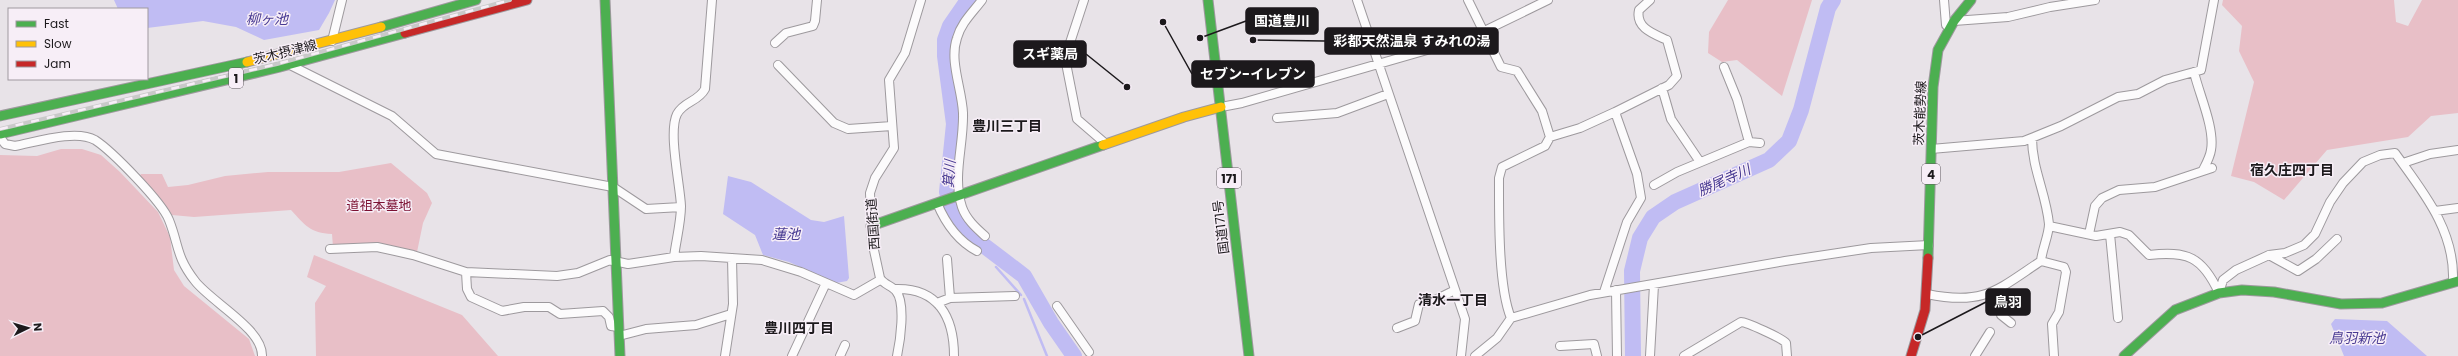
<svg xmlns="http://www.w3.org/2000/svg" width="2458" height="356" font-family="Poppins,'Noto Sans JP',sans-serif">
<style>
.green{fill:#e8bfc7}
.water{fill:#c0bcf3}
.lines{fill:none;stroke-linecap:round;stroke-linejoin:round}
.stream{stroke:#c0bcf3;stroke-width:2.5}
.river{stroke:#c0bcf3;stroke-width:16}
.street-casing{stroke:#9d999d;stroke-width:10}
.fast-casing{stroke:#9d999d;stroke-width:11}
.slow-casing{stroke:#9d999d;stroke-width:11}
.jam-casing{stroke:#9d999d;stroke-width:11}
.street{stroke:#fcfbfc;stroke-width:8}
.fast{stroke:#4caf50;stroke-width:9}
.slow{stroke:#ffc107;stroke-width:9}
.jam{stroke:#c62828;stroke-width:9}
.rail-casing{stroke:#c9c9c9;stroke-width:4}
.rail{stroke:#f7eef7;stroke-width:2.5;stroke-dasharray:8;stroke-linecap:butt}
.labels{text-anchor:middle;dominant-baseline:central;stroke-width:3;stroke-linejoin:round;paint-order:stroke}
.shield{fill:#f7eef7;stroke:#5e595e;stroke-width:1}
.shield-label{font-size:12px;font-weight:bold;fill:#1c191c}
.street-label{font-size:13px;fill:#1c191c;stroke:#f7eef7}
.park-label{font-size:13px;fill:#7b1032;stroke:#f7eef7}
.water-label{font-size:14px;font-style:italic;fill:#493b93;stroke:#f7eef7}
.neighbourhood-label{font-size:14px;font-weight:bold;fill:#1c191c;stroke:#f7eef7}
.leader{fill:none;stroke:#1c191c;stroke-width:1.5}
.callout-dot{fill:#1c191c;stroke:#f7eef7;stroke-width:1.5}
.callout{fill:#1c191c;stroke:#1c191c;stroke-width:1.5}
.callout-label{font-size:14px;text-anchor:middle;font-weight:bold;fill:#fff}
</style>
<rect width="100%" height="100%" fill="#e8e3e8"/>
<path class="green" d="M 1728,0 L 1812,0 L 1782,96 L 1737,60 L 1722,62 L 1708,53 L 1709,32 Z
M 2223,0 L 2394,0 L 2396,22 L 2408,26 L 2422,0 L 2458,0 L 2458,113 L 2431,116 L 2408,137 L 2327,150 L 2284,200 L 2254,182 L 2231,176 L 2254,82 L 2239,51 L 2242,26 L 2222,5 Z
M 61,149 L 82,149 L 101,155 L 120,172 L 158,212 L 170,237 L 174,270 L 184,286 L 249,339 L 255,356 L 0,356 L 0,155 L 37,156 Z
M 391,163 L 427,193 L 432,203 L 423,223 L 417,252 L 333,247 L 332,234 C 310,233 305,225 291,210 L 194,217 L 172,215 L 160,198 L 139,177 L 141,174 L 162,174 L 168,187 L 188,185 L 225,176 L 268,172 L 339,172 Z
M 314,255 L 462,315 L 498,356 L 316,356 L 315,303 L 326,286 L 307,277 Z"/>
<path class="water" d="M 114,0 L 335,0 L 329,13 L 319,30 L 264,40 L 236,27 L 203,21 L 147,28 L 147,9 L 118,9 Z
M 728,176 L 751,182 L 811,220 L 824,222 L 844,216 L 849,278 L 847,281 L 836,283 L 789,262 L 763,255 L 755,235 L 723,214 Z
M 2335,319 L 2387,321 L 2427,356 L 2344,356 L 2331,324 Z"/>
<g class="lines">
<path class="stream" d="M 994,260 L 997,255
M 996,267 L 1021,295
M 1024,299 L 1047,356"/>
<path class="river" d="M 968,0 L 950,26 L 945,40 L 945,56 L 954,124 L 947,192 L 951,207 L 964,227 L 978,241 L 1024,276 L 1051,323 L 1074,356
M 1633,356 L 1632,271 L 1640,238 L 1653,217 L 1675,202 L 1769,160 L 1789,141 L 1801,110 L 1828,8 L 1833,0"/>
<defs>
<path id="street" d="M 982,0 C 973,12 961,23 957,38 C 949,61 962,89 963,113 C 964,145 952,176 962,207 C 966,219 976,228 985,236
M 1084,0 L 1065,58 L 1077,119 L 1106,144
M 1357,0 L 1465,319 L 1461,356
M 1468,0 L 1501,67 L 1517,71 L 1542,111 L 1550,137 L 1545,146 L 1502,167 L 1499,178 C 1499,214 1498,287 1511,318
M 1944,0 L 1946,25 L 1950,28
M 1954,21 L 2008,17 L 2050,7 L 2095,0
M 332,41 L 342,0
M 775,43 L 786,33 L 813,26 L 815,21 L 817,0
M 290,65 L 392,116 L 436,154 L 613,187 L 646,209 L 681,207
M 778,65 L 834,123 L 848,129 L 892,126
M 1724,67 L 1737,99 L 1749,142
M 2194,72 C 2199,94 2215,128 2211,150 C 2210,157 2206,164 2203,170
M 1662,88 L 1671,119 L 1700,162
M 1221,107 L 1242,103 L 1455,42 L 1476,35 L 1548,0
M 1277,118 L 1337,113 L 1388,94
M 0,137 L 5,144 L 15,146 C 36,142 76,129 95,140 C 112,151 162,202 169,220 C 179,245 176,257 195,281 C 211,302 263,329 262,356
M 1550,137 L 1580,128 L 1615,112
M 1931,149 L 2024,141 L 2061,126 L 2118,97 L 2138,94 L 2165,80 L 2201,70 L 2214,0
M 2403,163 L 2430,154 L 2458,150
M 1654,185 L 1677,172 L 1749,142 L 1760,143
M 937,203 C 945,222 958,241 977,251
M 2435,211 L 2458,208
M 2049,226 L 2096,236 L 2120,232 L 2129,235 L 2149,255 C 2187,251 2202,256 2219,293
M 2089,234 L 2095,206 L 2102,198 L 2119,190 L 2155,187 L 2212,168
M 2110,234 L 2118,318
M 330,249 L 377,247 L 413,255 L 466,272 L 557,276 L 578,273 L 610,260 L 628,264 L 674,257 L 701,256 L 762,260 L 801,272 L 854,295 L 880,280
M 2269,255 L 2298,271 L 2316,259 L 2337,239
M 674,257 C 676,241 681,222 681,206 C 680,184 668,132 677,114 C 684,101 698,102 705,89 L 712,0
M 947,259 L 950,298
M 2041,261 L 2064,267 L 2066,272 L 2059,312 L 2052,324 L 2054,356
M 466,272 L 467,289 L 471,297 L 502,311 L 524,307 L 549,307 L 560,314 L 603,311 L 609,317 L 611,326 L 618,327
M 894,289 C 938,287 954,317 954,356
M 1616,290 L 1617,356
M 1604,292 L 1627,222 L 1641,198 L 1637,174 L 1615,112 L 1669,85 L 1677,76 L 1667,40 C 1654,34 1635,28 1639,10 L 1650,0
M 1994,292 L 2000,303 L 2001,315 L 2011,323
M 2219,293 L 2223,280 L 2236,270 L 2269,255 L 2285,253 L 2304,245 L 2315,234 L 2330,202 L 2343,183 L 2363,162 L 2380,155 L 2395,153 C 2423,192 2455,230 2453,281
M 1927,294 C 1984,306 1997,290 2041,261 C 2042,249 2049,235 2049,224 C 2046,193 2032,169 2032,138
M 937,303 L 950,298 L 1015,296
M 1057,306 L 1089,352
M 1397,328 L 1415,321 L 1419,304 L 1437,299 L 1455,290
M 619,336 L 646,329 L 696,325 L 731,314
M 1560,346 L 1594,344 L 1597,356
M 725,356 L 733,304 L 732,258
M 792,356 L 826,283
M 840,356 L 845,345
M 897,356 C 900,342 906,303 896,291 C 892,286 883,284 880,278 L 872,241 L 870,193 L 875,178 L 894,148 L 889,80 L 905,53 L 921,0
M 1475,356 L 1497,338 L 1511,318 L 1590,295 L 1785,261 L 1871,248 L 1929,245
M 1650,356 L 1654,285
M 1684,356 L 1741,322 C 1746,322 1782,338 1786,343 L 1787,356
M 1975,356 L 1990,332"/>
<path id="fast" d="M 605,0 L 620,356
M 1208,0 L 1249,356
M 381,27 L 476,0
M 0,116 L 247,62
M 0,134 L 280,67 L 405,33
M 871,226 L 1103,145
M 1928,258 L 1933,87 L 1938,50 L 1954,21 L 1971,0
M 2124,356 L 2175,310 L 2219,293 L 2242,290 L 2274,292 L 2341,304 L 2382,303 L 2458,281"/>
<path id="slow" d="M 247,62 L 381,27
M 1103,145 L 1184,117 L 1221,107"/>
<path id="jam" d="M 405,33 L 527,0
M 1911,356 L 1925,310 L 1928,258"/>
</defs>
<use href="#street" class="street-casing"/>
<use href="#fast" class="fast-casing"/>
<use href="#slow" class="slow-casing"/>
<use href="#jam" class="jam-casing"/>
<use href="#street" class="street"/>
<use href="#fast" class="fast"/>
<use href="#slow" class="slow"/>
<use href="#jam" class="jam"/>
<defs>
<path id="rail" d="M 0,129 L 277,64 L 510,0"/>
</defs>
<use href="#rail" class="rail-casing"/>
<use href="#rail" class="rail"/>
</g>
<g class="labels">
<g class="shield">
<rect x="229" y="68" width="14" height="20" rx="3"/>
<rect x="1922" y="164" width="18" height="20" rx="3"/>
<rect x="1217" y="168" width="24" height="20" rx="3"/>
</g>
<g class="shield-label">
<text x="236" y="78">1</text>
<text x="1931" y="174">4</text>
<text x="1229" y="178">171</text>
</g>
<g class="street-label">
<text transform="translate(285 52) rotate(-14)">茨木摂津線</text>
<text transform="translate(1920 113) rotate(-88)">茨木能勢線</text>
<text transform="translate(873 224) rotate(-94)">西国街道</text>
<text transform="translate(1221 227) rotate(-97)">国道171号</text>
</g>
<g class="park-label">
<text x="379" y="205">道祖本墓地</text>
</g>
<g class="water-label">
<text x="267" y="19">柳ヶ池</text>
<text transform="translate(949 174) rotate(-86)">箕川</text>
<text transform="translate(1724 180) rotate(-24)">勝尾寺川</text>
<text x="786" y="234">蓮池</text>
<text x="2357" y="338">鳥羽新池</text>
</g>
<g class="neighbourhood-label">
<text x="1007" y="126">豊川三丁目</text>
<text x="2292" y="170">宿久庄四丁目</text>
<text x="1453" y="300">清水一丁目</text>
<text x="799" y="328">豊川四丁目</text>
</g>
</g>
<path class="leader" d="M1200 38L1246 21M1253 40L1325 41M1127 87L1086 54M1163 22L1192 74M1918 337L1986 302"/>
<g class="callout-dot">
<circle cx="1200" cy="38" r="4"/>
<circle cx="1253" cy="40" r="4"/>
<circle cx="1127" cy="87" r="4"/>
<circle cx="1163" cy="22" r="4"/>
<circle cx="1918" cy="337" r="4"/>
</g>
<g class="callout">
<rect x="1246" y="8" width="72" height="26" rx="4"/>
<rect x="1325" y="28" width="173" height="26" rx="4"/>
<rect x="1014" y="41" width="72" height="26" rx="4"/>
<rect x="1192" y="61" width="122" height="26" rx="4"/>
<rect x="1986" y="289" width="44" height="26" rx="4"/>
</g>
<g class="callout-label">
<text x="1282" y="26">国道豊川</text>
<text x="1412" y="46">彩都天然温泉 すみれの湯</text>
<text x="1050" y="59">スギ薬局</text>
<text x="1253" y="79">セブン-イレブン</text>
<text x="2008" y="307">鳥羽</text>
</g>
<rect x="8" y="8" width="140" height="72" fill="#f7eef7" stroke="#9f999f"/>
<rect x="16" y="21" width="20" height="6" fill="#4caf50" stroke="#9f999f"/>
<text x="44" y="28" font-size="12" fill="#1c191c">Fast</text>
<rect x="16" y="41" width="20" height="6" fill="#ffc107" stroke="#9f999f"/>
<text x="44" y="48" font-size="12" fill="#1c191c">Slow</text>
<rect x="16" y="61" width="20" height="6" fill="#c62828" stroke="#9f999f"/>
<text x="44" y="68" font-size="12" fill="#1c191c">Jam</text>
<g transform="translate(28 328) rotate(85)" stroke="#f7eef7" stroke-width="3" paint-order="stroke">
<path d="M0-3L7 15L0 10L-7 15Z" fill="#1c191c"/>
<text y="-6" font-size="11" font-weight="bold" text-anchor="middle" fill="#1c191c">N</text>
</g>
</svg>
